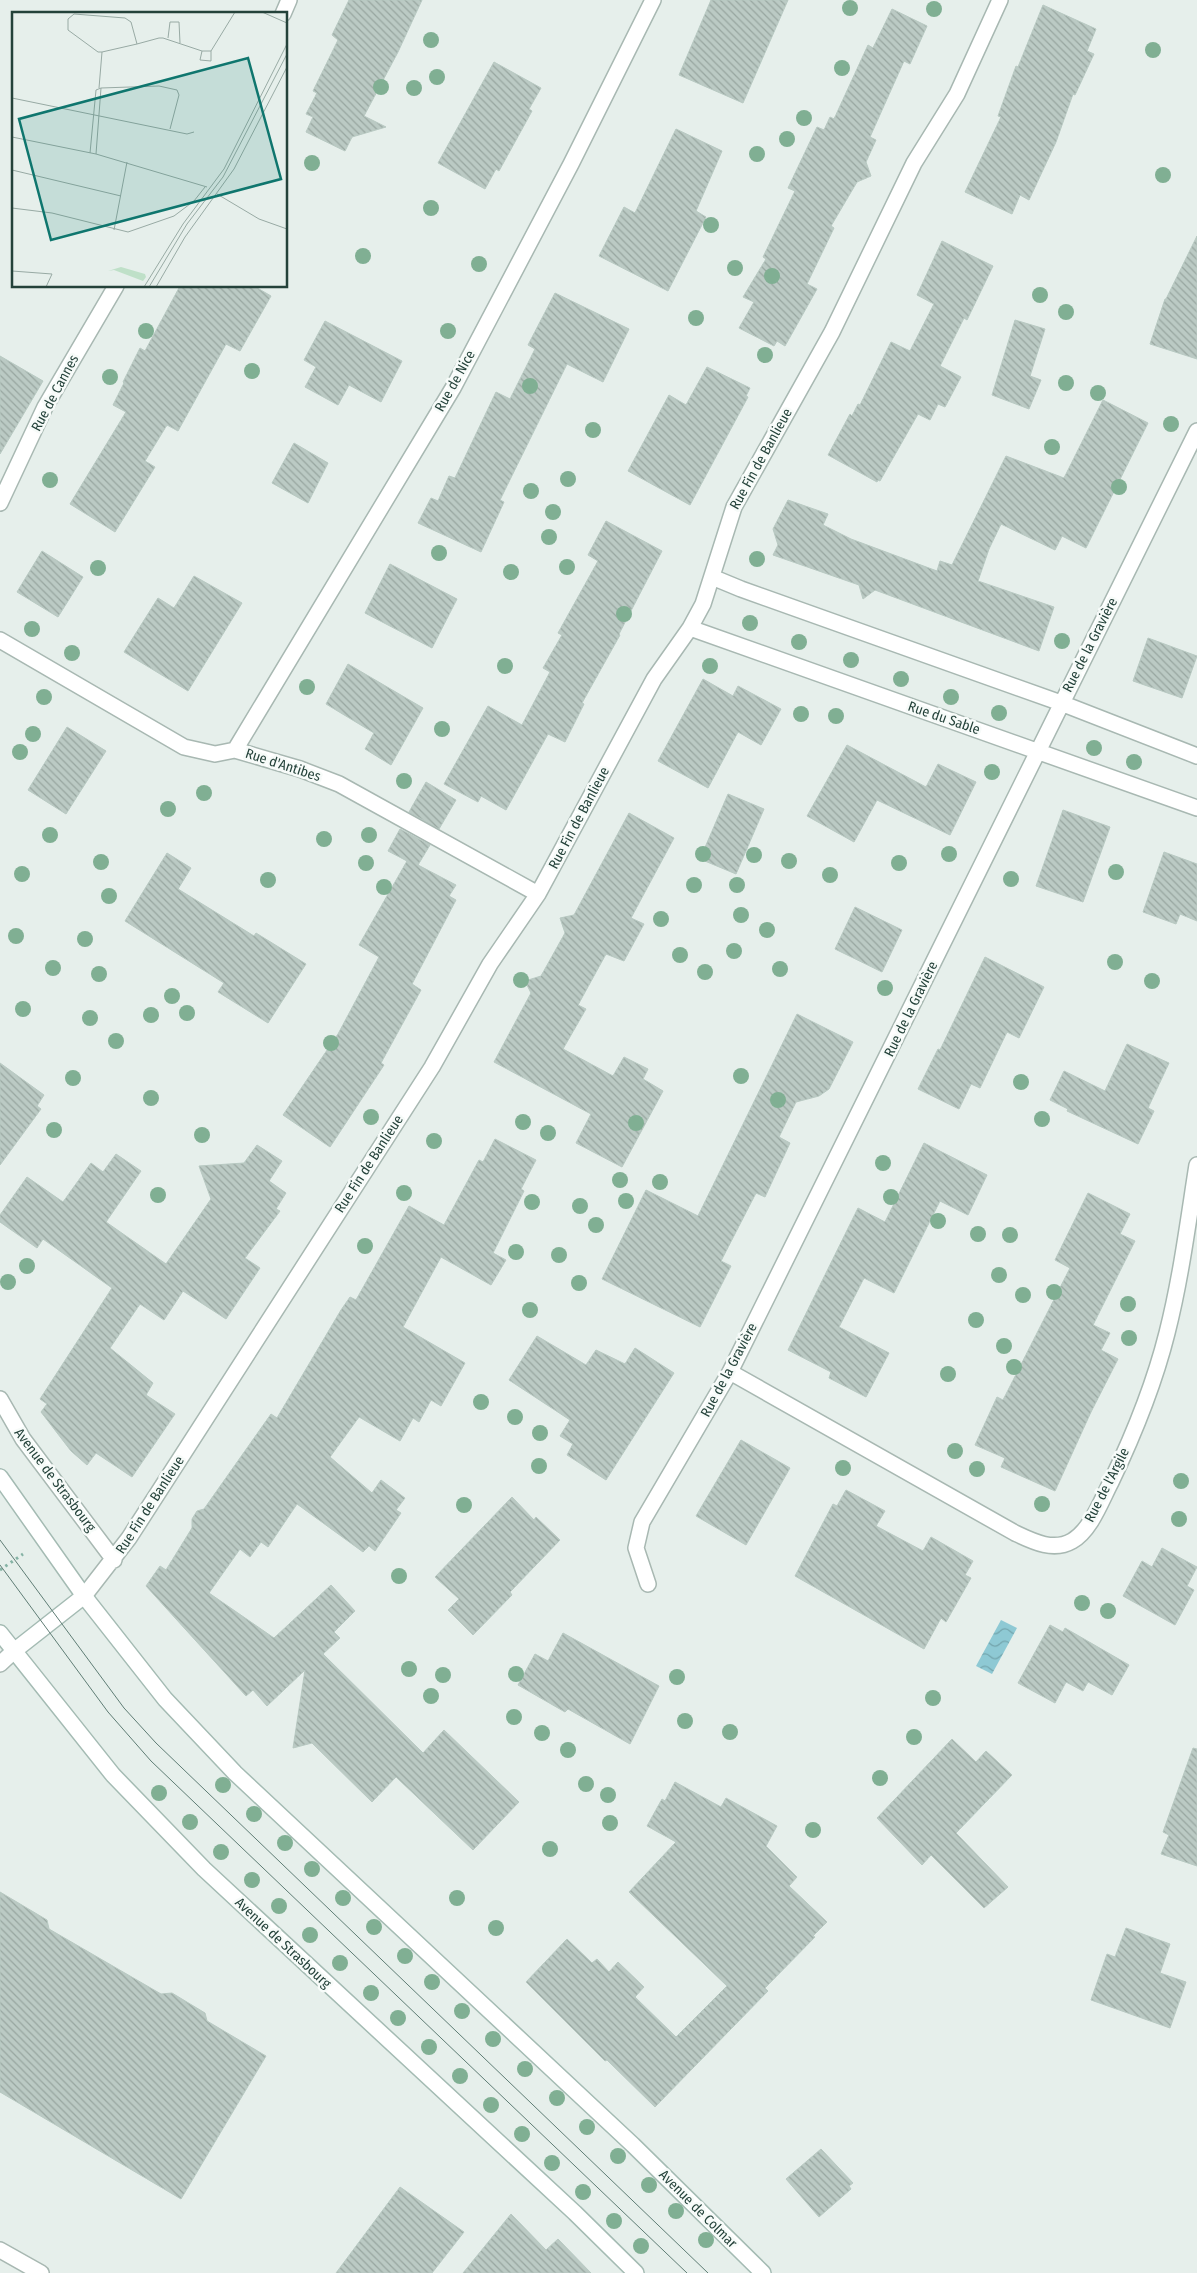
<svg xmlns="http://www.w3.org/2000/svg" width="1197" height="2273" font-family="'Fira Sans Condensed',sans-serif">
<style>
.water{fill:url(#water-waves)}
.building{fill:url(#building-back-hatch);stroke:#b8c9c2}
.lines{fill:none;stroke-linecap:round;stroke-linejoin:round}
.lane-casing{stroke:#a8b8b2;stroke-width:18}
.street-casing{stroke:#a8b8b2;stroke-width:18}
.secondary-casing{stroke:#a4bbb3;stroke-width:18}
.path{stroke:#86b3a5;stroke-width:3;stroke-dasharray:2.5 4;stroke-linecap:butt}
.lane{stroke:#fff;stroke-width:15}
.street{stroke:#fff;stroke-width:15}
.secondary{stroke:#fff;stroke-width:15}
.tram{stroke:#5f7d75;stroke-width:1}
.tree{fill:#80af93}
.labels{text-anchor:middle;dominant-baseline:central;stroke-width:5;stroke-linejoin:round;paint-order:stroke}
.street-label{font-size:14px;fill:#24423a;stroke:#f7fbf9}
.inset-road{fill:none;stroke:#98aaa4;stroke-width:1}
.view{fill:#0f766e;fill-opacity:0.15;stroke:#0f766e;stroke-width:2.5}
.inset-edge{fill:none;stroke:#24423a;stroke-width:2.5}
</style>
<defs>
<pattern id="water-waves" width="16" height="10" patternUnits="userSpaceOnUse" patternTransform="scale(1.25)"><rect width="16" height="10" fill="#8ec9d4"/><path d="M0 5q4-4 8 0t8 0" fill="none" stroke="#74a5ad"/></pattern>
<pattern id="building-back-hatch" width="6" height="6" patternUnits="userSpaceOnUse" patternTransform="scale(1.25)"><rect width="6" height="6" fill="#bbcac4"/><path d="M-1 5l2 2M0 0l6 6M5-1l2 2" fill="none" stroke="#98a6a0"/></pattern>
</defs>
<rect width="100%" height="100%" fill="#e6efeb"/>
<path class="water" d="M 1001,1620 L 1017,1628 L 992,1674 L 976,1666 Z"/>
<path class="building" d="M 349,0 L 422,0 L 398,52 L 364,116 L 386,127 L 352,137 L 345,151 L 306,132 L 313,117 L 306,114 L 317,93 L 313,91 L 338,40 L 332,35 Z
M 711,0 L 788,0 L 743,103 L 679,75 Z
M 1043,5 L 1096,29 L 1087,51 L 1094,54 L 1075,95 L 1073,94 L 1056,142 L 1029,200 L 1020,195 L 1012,214 L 965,192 L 1001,117 L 998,116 L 1016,66 L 1018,67 Z
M 892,9 L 927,26 L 910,64 L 904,61 L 870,137 L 876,140 L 866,162 L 871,176 L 857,182 L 831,226 L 834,228 L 807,284 L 817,289 L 785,346 L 777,341 L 774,346 L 739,328 L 754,302 L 743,297 L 766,259 L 763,257 L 795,191 L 788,188 L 817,127 L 824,130 L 830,117 L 834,119 L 868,45 L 873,48 Z
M 494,62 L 541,88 L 529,109 L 532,111 L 499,171 L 496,169 L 485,189 L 438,163 Z
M 676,129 L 722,151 L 696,211 L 706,217 L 668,291 L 599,256 L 624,207 L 635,213 Z
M 1197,236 L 1197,359 L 1150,344 L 1165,299 L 1166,299 Z
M 942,241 L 993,266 L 967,320 L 964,318 L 940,366 L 961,377 L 945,407 L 938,404 L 930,420 L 918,414 L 880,481 L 878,480 L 877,482 L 828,455 L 850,414 L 852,416 L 858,404 L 860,405 L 891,342 L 910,351 L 934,304 L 917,295 Z
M 180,286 L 254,286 L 271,296 L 240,351 L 226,344 L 178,431 L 167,425 L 145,461 L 155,467 L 115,532 L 70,504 L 126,412 L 113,405 L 124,383 L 123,382 L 140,348 L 145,351 Z
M 555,293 L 629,329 L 603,382 L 567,364 L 500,500 L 504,502 L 481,552 L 418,523 L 431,498 L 438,501 L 449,476 L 455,478 L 496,392 L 510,399 L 535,349 L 528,345 Z
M 1015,320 L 1045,329 L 1030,376 L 1041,380 L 1029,409 L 992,395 Z
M 325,321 L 402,361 L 381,402 L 349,385 L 338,405 L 305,387 L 316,367 L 304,360 Z
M 0,356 L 43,381 L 0,454 Z
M 707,367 L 750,388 L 746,396 L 748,397 L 690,505 L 628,471 L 669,395 L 686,405 Z
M 1103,400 L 1148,423 L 1086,548 L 1062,536 L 1055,550 L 1001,524 L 989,549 L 978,581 L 1054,607 L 1039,651 L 875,590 L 863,599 L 859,585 L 773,555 L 778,545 L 773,529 L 788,500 L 828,514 L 823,525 L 851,539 L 937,571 L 940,561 L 952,565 L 1006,456 L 1064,478 Z
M 294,443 L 328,463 L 308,503 L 272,483 Z
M 606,521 L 662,551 L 619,634 L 620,635 L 582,703 L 584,704 L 565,742 L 548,734 L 506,810 L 481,796 L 478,802 L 444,784 L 488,706 L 522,725 L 550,672 L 543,668 L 562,635 L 558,633 L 598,561 L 588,555 Z
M 42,551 L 83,577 L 58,617 L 17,592 Z
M 390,564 L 457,599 L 432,648 L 365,613 Z
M 194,576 L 242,603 L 188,691 L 124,652 L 158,598 L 174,608 Z
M 1148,638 L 1197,656 L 1182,698 L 1133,681 Z
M 348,664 L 423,708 L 391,765 L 365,749 L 374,733 L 326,704 Z
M 703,679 L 733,696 L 738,686 L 781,709 L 761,745 L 738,732 L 708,788 L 658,761 Z
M 67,727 L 106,751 L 66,814 L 28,790 Z
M 847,745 L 926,787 L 938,764 L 976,782 L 950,835 L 877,800 L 854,842 L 807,816 Z
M 426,782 L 456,800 L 439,829 L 409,812 Z
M 728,794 L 764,809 L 736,874 L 700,859 Z
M 1063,810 L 1110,827 L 1083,902 L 1036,886 Z
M 629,813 L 674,838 L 631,918 L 644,924 L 624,961 L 606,954 L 578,1005 L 586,1009 L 563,1049 L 613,1076 L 624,1057 L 648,1069 L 643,1079 L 663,1091 L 622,1167 L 576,1143 L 591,1114 L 494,1062 L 531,993 L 525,981 L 541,976 L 565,933 L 560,918 L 574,915 Z
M 400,829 L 430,845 L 418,865 L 456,885 L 449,896 L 456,900 L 412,984 L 421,990 L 381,1063 L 384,1065 L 330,1147 L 283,1115 L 338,1034 L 379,957 L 359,945 L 407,861 L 388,851 Z
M 1164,852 L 1197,864 L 1197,921 L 1180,914 L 1176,924 L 1143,912 Z
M 167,853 L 191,868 L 178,889 L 254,936 L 256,933 L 306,964 L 268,1023 L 218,992 L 224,983 L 125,921 Z
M 855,907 L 902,930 L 882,972 L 835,949 Z
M 985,957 L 1044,987 L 1019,1038 L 1007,1032 L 980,1088 L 971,1084 L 959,1109 L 918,1089 L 938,1049 L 940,1050 Z
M 797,1014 L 853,1042 L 829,1089 L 819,1096 L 796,1102 L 779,1137 L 790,1143 L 765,1197 L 756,1193 L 721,1261 L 731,1266 L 700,1327 L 602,1279 L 646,1190 L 698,1216 Z
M 1127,1044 L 1169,1063 L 1148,1108 L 1154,1111 L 1138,1144 L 1067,1111 L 1068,1109 L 1050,1100 L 1064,1071 L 1105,1091 Z
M 0,1063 L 44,1095 L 37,1106 L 41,1109 L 0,1165 Z
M 495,1139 L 536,1160 L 521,1189 L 524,1191 L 493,1253 L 506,1260 L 491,1285 L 441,1257 L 403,1327 L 465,1363 L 441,1406 L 431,1400 L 419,1422 L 413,1418 L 400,1441 L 359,1417 L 330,1457 L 372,1493 L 381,1480 L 405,1498 L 396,1510 L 401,1513 L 375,1551 L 369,1546 L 363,1552 L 297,1504 L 268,1547 L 261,1542 L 250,1557 L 240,1549 L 209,1593 L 274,1638 L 331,1585 L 355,1611 L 334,1632 L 340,1638 L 323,1654 L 423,1753 L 444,1730 L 519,1802 L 473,1850 L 396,1777 L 372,1802 L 312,1743 L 293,1748 L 305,1670 L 267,1706 L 253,1690 L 246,1696 L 146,1586 L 160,1566 L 166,1570 L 192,1528 L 192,1519 L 197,1511 L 204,1509 L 271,1414 L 277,1418 L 341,1310 L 350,1297 L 356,1300 L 409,1206 L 444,1225 L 479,1160 L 483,1162 Z
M 924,1143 L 987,1175 L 968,1215 L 940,1201 L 894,1293 L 864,1278 L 839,1327 L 889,1353 L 866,1397 L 829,1378 L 831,1372 L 788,1350 L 858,1208 L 885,1222 Z
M 257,1145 L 282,1161 L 269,1181 L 286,1193 L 276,1209 L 280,1211 L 245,1258 L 260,1268 L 226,1319 L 183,1291 L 164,1320 L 140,1304 L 110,1348 L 153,1383 L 146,1395 L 175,1414 L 132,1477 L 96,1453 L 87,1465 L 71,1451 L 41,1412 L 47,1404 L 40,1399 L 112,1288 L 43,1239 L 37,1248 L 0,1222 L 0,1215 L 27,1177 L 63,1202 L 91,1163 L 103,1172 L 116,1154 L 141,1171 L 106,1222 L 166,1264 L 211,1199 L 199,1166 L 244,1163 Z
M 1088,1193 L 1130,1214 L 1120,1234 L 1135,1241 L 1093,1325 L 1110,1333 L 1101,1350 L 1118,1359 L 1091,1412 L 1055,1491 L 1001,1467 L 1005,1458 L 975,1445 L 997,1397 L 1003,1400 L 1070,1268 L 1055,1260 Z
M 537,1336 L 586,1365 L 596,1350 L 625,1364 L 635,1348 L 674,1373 L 606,1480 L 567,1455 L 573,1444 L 560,1436 L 570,1420 L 509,1380 Z
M 741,1440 L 790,1468 L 746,1545 L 696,1516 Z
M 846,1490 L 885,1511 L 876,1526 L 923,1551 L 931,1537 L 973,1561 L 965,1575 L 971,1578 L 946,1622 L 941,1618 L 924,1649 L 795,1576 L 833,1504 L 837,1506 Z
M 512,1497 L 534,1520 L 536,1517 L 560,1540 L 510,1592 L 512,1595 L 473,1635 L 448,1610 L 459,1599 L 435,1577 Z
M 1162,1548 L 1197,1567 L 1187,1586 L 1194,1590 L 1175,1625 L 1123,1596 L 1142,1561 L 1152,1567 Z
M 1050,1625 L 1063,1632 L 1065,1628 L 1129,1665 L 1112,1695 L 1088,1682 L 1083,1691 L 1066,1682 L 1055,1703 L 1018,1683 Z
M 563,1633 L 659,1686 L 630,1744 L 568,1709 L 565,1712 L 518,1685 L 535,1654 L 548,1661 Z
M 952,1739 L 976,1762 L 986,1751 L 1012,1775 L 956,1833 L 1008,1887 L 984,1908 L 931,1855 L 922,1865 L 877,1818 Z
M 1193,1748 L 1197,1749 L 1197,1866 L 1161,1854 L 1169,1835 L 1163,1832 Z
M 675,1782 L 721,1807 L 726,1798 L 777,1826 L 766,1846 L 797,1877 L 789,1886 L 827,1922 L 813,1936 L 815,1937 L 765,1988 L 768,1991 L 655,2107 L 607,2060 L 605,2061 L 526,1982 L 567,1939 L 592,1963 L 597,1959 L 609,1972 L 618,1962 L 644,1987 L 635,1997 L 676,2037 L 727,1986 L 629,1892 L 676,1842 L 647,1826 L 662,1799 L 665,1801 Z
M 0,1892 L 47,1920 L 49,1929 L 161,1994 L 172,1993 L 205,2013 L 207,2021 L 266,2056 L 181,2199 L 0,2092 Z
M 1126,1928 L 1170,1944 L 1160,1973 L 1186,1982 L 1170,2028 L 1091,2000 L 1107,1954 L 1115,1957 Z
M 821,2149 L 853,2183 L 849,2186 L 851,2189 L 819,2217 L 786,2179 Z
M 400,2187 L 464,2232 L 432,2273 L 336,2273 Z
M 511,2214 L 546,2250 L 558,2239 L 591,2273 L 463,2273 Z"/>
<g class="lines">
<defs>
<path id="lane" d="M 0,2250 L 41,2273"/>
<path id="street" d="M 283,14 L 289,0
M 0,503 L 45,407 L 116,286
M 712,577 L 741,589 L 1061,703 L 1197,756
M 690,628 L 1197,808
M 0,640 L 184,747 L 215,754 L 235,750 L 300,769 L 339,784 L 538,894
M 235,750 L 453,388 L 571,164 L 653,0
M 730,1372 L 1015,1533 C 1032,1541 1053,1552 1072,1541 C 1091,1530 1101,1501 1111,1482 C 1134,1434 1154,1385 1167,1333 C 1181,1278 1188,1222 1197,1165
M 0,1399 L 23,1439 L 114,1560
M 648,1584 L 636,1548 L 642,1522 L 730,1372 L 1197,431
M 84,1596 L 129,1538 L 432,1067 L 490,964 L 538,894 L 654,679 L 690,628 L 703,604 L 734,507 L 832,332 L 914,163 L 957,94 L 1000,0
M 0,1664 L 14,1651"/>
<path id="secondary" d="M 0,1477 L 84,1596 L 165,1699 L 235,1773 L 633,2145 L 763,2273
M 0,1633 L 113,1775 L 204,1869 L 575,2213 L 636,2273
M 14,1651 L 84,1596"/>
</defs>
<use href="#lane" class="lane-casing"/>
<use href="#street" class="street-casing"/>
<use href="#secondary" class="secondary-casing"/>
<path class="path" d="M 0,1570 L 23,1554"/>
<use href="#lane" class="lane"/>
<use href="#street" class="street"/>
<use href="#secondary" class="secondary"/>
<path class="tram" d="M 0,1540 L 124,1708 L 156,1743 L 708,2273
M 0,1565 L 108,1712 L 151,1761 L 687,2273"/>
</g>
<g class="tree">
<circle cx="850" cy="8" r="8"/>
<circle cx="934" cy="9" r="8"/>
<circle cx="431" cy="40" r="8"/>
<circle cx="1153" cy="50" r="8"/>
<circle cx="842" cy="68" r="8"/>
<circle cx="437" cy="77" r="8"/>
<circle cx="381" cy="87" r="8"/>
<circle cx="414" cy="88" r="8"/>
<circle cx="804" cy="118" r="8"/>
<circle cx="787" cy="139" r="8"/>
<circle cx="757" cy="154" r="8"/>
<circle cx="312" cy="163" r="8"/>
<circle cx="1163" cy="175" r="8"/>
<circle cx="431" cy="208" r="8"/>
<circle cx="711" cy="225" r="8"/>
<circle cx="363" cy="256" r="8"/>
<circle cx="479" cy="264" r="8"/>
<circle cx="735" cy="268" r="8"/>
<circle cx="772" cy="276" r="8"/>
<circle cx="1040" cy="295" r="8"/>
<circle cx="1066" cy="312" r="8"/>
<circle cx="696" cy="318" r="8"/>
<circle cx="146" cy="331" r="8"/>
<circle cx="448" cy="331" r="8"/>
<circle cx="765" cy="355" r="8"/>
<circle cx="252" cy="371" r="8"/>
<circle cx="110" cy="377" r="8"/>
<circle cx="1066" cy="383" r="8"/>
<circle cx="530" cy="386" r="8"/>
<circle cx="1098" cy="393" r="8"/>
<circle cx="1171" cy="424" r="8"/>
<circle cx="593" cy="430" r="8"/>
<circle cx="1052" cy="447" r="8"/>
<circle cx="568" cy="479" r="8"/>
<circle cx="50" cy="480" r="8"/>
<circle cx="1119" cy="487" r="8"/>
<circle cx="531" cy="491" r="8"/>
<circle cx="553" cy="512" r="8"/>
<circle cx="549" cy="537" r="8"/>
<circle cx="439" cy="553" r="8"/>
<circle cx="757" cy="559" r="8"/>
<circle cx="567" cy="567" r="8"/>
<circle cx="98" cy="568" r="8"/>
<circle cx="511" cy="572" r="8"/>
<circle cx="624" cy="614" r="8"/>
<circle cx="750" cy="623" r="8"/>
<circle cx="32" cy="629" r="8"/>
<circle cx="1062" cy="641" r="8"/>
<circle cx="799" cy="642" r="8"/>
<circle cx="72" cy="653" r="8"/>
<circle cx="851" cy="660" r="8"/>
<circle cx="505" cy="666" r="8"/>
<circle cx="710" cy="666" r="8"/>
<circle cx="901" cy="679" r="8"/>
<circle cx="307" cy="687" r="8"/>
<circle cx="44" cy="697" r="8"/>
<circle cx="951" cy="697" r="8"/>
<circle cx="999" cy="713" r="8"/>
<circle cx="801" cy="714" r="8"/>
<circle cx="836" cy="716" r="8"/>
<circle cx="442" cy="729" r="8"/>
<circle cx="33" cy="734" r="8"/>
<circle cx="1094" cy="748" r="8"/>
<circle cx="20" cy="752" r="8"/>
<circle cx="1134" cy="762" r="8"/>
<circle cx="992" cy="772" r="8"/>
<circle cx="404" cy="781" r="8"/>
<circle cx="204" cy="793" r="8"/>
<circle cx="168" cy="809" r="8"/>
<circle cx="50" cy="835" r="8"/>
<circle cx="369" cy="835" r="8"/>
<circle cx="324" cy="839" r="8"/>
<circle cx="703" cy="854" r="8"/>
<circle cx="949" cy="854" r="8"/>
<circle cx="754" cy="855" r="8"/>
<circle cx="789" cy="861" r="8"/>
<circle cx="101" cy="862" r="8"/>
<circle cx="366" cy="863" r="8"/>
<circle cx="899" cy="863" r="8"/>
<circle cx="1116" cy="872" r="8"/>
<circle cx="22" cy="874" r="8"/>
<circle cx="830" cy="875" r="8"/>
<circle cx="1011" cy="879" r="8"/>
<circle cx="268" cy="880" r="8"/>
<circle cx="694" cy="885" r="8"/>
<circle cx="737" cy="885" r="8"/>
<circle cx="384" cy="887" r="8"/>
<circle cx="109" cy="896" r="8"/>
<circle cx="741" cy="915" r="8"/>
<circle cx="661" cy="919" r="8"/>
<circle cx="767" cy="930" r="8"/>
<circle cx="16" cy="936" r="8"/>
<circle cx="85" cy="939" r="8"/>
<circle cx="734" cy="951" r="8"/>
<circle cx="680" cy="955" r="8"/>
<circle cx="1115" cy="962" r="8"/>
<circle cx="53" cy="968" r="8"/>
<circle cx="780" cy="969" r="8"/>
<circle cx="705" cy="972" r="8"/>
<circle cx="99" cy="974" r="8"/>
<circle cx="521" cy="980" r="8"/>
<circle cx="1152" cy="981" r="8"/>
<circle cx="885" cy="988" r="8"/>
<circle cx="172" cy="996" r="8"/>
<circle cx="23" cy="1009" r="8"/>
<circle cx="187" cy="1013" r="8"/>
<circle cx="151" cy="1015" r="8"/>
<circle cx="90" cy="1018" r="8"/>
<circle cx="116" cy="1041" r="8"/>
<circle cx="331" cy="1043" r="8"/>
<circle cx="741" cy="1076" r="8"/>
<circle cx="73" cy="1078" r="8"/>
<circle cx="1021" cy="1082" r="8"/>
<circle cx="151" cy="1098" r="8"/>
<circle cx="778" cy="1100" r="8"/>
<circle cx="371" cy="1117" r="8"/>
<circle cx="1042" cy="1119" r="8"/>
<circle cx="523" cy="1122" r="8"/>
<circle cx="636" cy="1123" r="8"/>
<circle cx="54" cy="1130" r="8"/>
<circle cx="548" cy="1133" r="8"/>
<circle cx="202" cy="1135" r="8"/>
<circle cx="434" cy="1141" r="8"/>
<circle cx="883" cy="1163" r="8"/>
<circle cx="620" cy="1180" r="8"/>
<circle cx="660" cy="1182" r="8"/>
<circle cx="404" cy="1193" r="8"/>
<circle cx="158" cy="1195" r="8"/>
<circle cx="891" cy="1197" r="8"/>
<circle cx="626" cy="1201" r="8"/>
<circle cx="532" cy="1202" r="8"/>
<circle cx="580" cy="1206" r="8"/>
<circle cx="938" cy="1221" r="8"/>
<circle cx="596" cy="1225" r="8"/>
<circle cx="978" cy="1234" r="8"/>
<circle cx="1010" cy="1235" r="8"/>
<circle cx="365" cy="1246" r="8"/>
<circle cx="516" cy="1252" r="8"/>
<circle cx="559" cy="1255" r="8"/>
<circle cx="27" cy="1266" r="8"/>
<circle cx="999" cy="1275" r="8"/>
<circle cx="8" cy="1282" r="8"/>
<circle cx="579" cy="1283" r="8"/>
<circle cx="1054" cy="1292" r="8"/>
<circle cx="1023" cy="1295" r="8"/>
<circle cx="1128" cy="1304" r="8"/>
<circle cx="530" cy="1310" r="8"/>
<circle cx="976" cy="1320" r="8"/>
<circle cx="1129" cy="1338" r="8"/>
<circle cx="1004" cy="1346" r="8"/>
<circle cx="1014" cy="1367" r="8"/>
<circle cx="948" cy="1374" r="8"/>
<circle cx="481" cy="1402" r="8"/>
<circle cx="515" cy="1417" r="8"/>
<circle cx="540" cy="1433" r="8"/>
<circle cx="955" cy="1451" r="8"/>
<circle cx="539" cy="1466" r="8"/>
<circle cx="843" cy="1468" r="8"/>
<circle cx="977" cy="1469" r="8"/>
<circle cx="1181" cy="1481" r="8"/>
<circle cx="1042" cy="1504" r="8"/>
<circle cx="464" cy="1505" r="8"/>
<circle cx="1179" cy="1519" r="8"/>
<circle cx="399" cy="1576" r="8"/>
<circle cx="1082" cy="1603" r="8"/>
<circle cx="1108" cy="1611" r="8"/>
<circle cx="409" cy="1669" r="8"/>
<circle cx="516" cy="1674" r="8"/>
<circle cx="443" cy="1675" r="8"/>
<circle cx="677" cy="1677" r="8"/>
<circle cx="431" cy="1696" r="8"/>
<circle cx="933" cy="1698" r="8"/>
<circle cx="514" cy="1717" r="8"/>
<circle cx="685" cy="1721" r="8"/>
<circle cx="730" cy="1732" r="8"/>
<circle cx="542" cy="1733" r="8"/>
<circle cx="914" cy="1737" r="8"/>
<circle cx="568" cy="1750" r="8"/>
<circle cx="880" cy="1778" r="8"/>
<circle cx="586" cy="1784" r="8"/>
<circle cx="223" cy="1785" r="8"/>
<circle cx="159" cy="1793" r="8"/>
<circle cx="608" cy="1795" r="8"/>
<circle cx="254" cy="1814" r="8"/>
<circle cx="190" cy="1822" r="8"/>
<circle cx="610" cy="1823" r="8"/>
<circle cx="813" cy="1830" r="8"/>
<circle cx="285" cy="1843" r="8"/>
<circle cx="550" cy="1849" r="8"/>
<circle cx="221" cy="1852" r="8"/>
<circle cx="312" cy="1869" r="8"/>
<circle cx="252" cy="1880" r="8"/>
<circle cx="343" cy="1898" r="8"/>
<circle cx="457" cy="1898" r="8"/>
<circle cx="279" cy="1906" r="8"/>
<circle cx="374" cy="1927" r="8"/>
<circle cx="496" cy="1928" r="8"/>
<circle cx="310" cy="1935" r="8"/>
<circle cx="405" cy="1956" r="8"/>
<circle cx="340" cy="1963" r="8"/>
<circle cx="432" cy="1982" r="8"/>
<circle cx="371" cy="1993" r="8"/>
<circle cx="462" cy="2011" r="8"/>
<circle cx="398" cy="2018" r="8"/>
<circle cx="493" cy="2039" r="8"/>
<circle cx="429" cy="2047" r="8"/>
<circle cx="525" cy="2069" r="8"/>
<circle cx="460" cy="2076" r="8"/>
<circle cx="557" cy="2098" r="8"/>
<circle cx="491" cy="2105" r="8"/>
<circle cx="587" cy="2127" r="8"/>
<circle cx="522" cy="2134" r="8"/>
<circle cx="618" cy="2156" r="8"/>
<circle cx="552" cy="2163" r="8"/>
<circle cx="649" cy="2185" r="8"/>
<circle cx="583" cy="2192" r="8"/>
<circle cx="676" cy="2211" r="8"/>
<circle cx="614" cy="2221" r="8"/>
<circle cx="706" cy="2240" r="8"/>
<circle cx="641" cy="2246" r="8"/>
</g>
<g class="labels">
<g class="street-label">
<text transform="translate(455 381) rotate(-61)">Rue de Nice</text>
<text transform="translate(55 393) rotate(-62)">Rue de Cannes</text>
<text transform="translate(761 459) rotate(-61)">Rue Fin de Banlieue</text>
<text transform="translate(1090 645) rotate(-63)">Rue de la Gravière</text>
<text transform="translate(944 718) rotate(19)">Rue du Sable</text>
<text transform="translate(283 765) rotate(18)">Rue d'Antibes</text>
<text transform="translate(579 818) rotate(-62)">Rue Fin de Banlieue</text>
<text transform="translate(911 1009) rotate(-64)">Rue de la Gravière</text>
<text transform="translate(369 1164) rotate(-57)">Rue Fin de Banlieue</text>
<text transform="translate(729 1370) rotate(-62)">Rue de la Gravière</text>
<text transform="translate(55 1480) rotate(53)">Avenue de Strasbourg</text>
<text transform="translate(1107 1485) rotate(-63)">Rue de l'Argile</text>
<text transform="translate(150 1505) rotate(-57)">Rue Fin de Banlieue</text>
<text transform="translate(283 1943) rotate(43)">Avenue de Strasbourg</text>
<text transform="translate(698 2209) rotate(45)">Avenue de Colmar</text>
</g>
</g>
<g transform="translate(12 12)">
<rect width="275" height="275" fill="#e6efeb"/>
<path d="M 109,255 L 133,262 L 134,265 L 131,269 L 102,258 L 96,259 Z" fill="#bfe0c8"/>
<path class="inset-road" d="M 250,0 L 275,11M 156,26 L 158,10 L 167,10 L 168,31M 125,32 L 119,10 L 113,6 L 62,2 L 56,7 L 56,18 L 86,40 L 90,40 L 125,32 L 147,26 L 151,26 L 190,39 L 199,39 L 223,0M 190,39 L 188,48 L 199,49 L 199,39M 87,76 L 90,40M 89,76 L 147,74 L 165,78 L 167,83 L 158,117M 0,86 L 175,122 L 182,120M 0,125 L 84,142 L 195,175M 78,141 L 84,78 L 89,76 L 84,142M 0,158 L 109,184M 205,182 L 247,207 L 275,217M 0,196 L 40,201 L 116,220 L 162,204 L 182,189 L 193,175M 102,218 L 115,150M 0,259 L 40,262 L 34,275M 132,275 L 171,212 L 212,157 L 275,32M 137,275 L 175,212 L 211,165 L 275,42M 144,275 L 173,225 L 222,157 L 275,55"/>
<path class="view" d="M 236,46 L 269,167 L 39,228 L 7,107 Z"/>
<rect width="275" height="275" class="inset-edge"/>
</g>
</svg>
